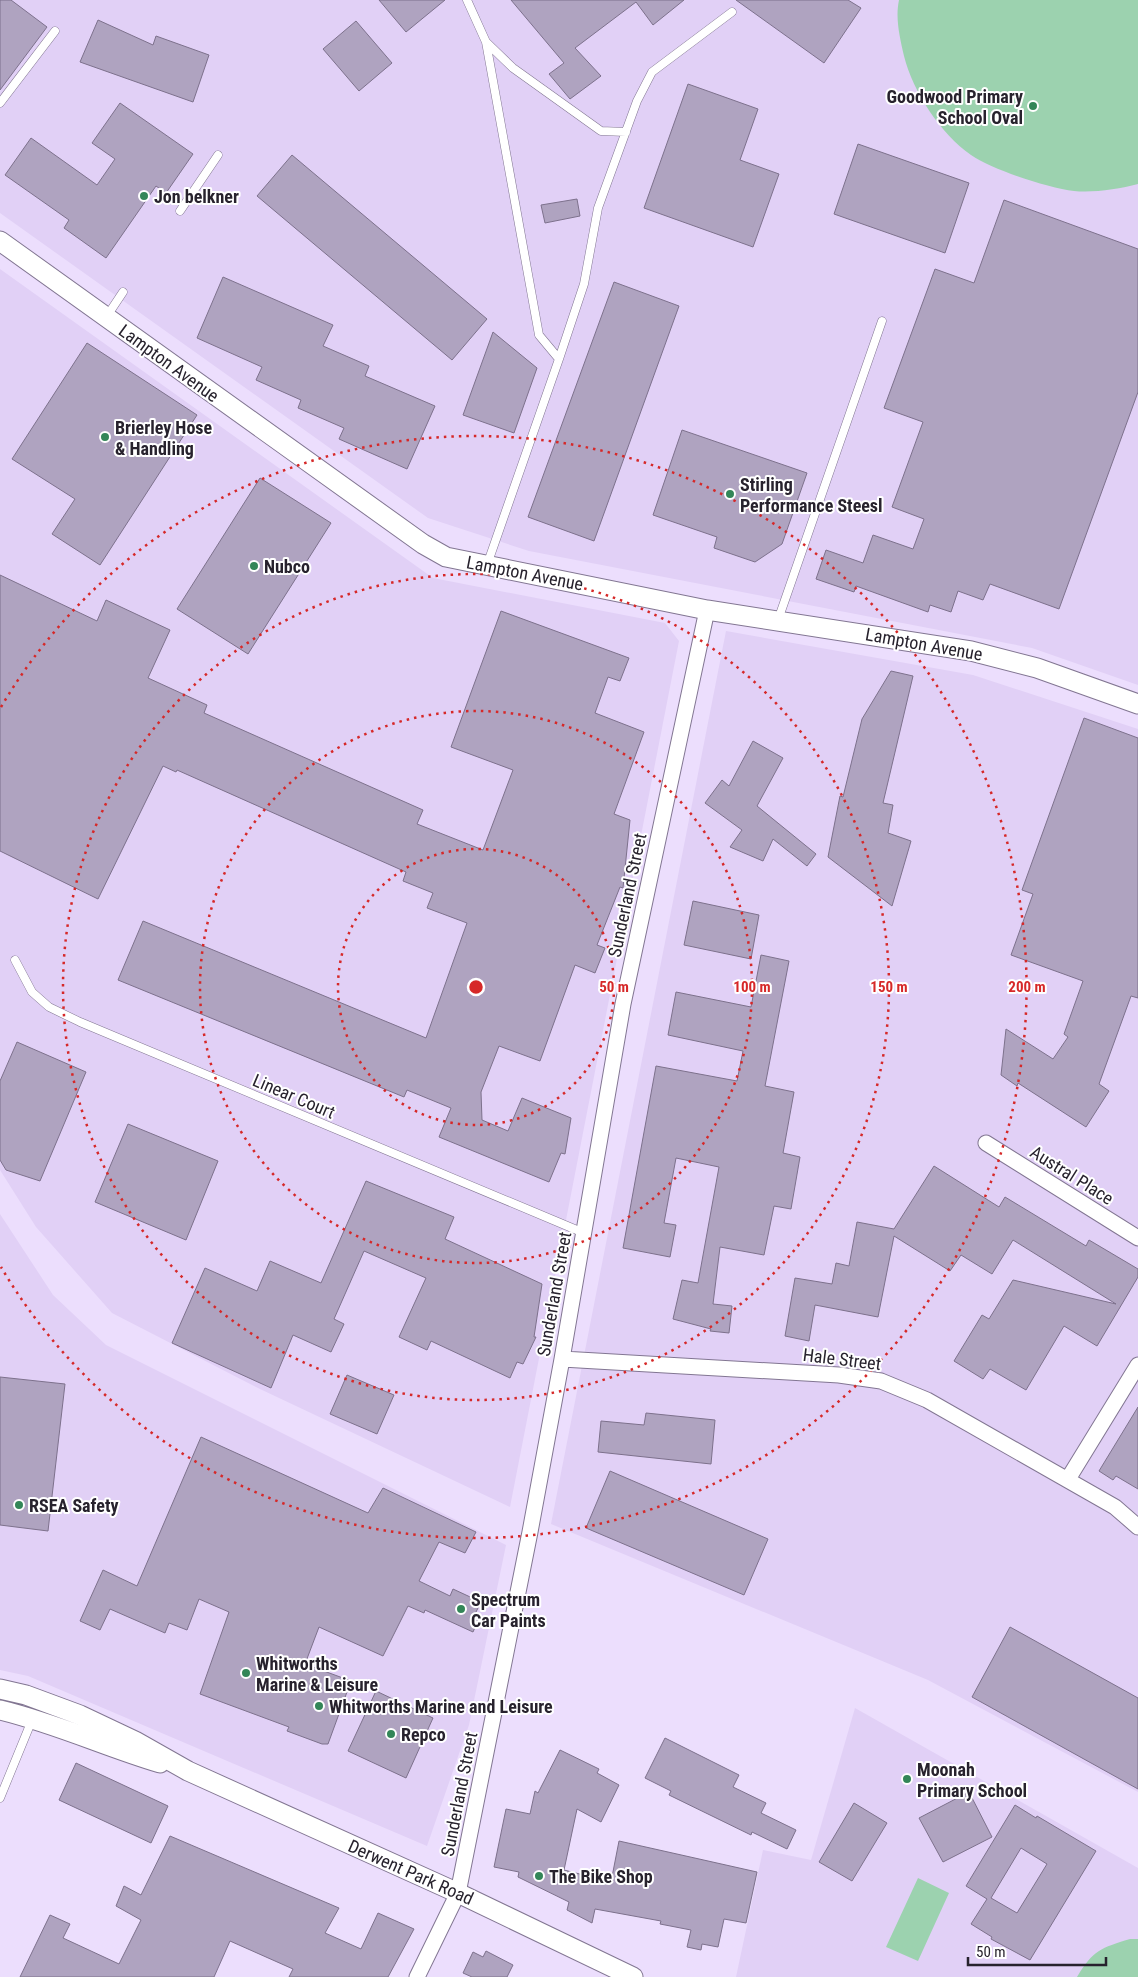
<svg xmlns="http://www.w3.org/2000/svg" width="1138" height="1977" font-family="'Roboto Condensed',sans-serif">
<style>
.built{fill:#e1d0f6}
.green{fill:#9cd2af}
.building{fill:#afa3c0;stroke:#7d718c;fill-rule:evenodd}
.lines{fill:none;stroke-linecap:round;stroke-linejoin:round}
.service-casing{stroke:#827692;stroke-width:9}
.minor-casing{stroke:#827692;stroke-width:17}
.tertiary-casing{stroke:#827692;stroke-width:21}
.service{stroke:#fff;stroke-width:8}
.minor{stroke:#fff;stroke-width:15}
.tertiary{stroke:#fff;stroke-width:19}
.ring{fill:none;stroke:#d62828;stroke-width:2.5;stroke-dasharray:2.5 5}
.poi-dot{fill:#338658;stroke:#fff;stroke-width:2}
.labels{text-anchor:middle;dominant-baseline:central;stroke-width:4;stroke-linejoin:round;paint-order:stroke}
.poi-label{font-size:18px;font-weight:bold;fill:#27222d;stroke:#fff;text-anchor:start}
.street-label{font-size:18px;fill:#27222d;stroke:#fff}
.centre{fill:#d62828;stroke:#fff;stroke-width:2.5}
.ring-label{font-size:15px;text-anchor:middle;font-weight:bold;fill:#d62828;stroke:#fff;stroke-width:4;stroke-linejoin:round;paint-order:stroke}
</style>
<rect width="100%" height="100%" fill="#ecdefd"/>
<path class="built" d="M 0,0 L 1138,0 L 1138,685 L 1032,648 L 529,551 L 428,518 L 0,213 Z
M 0,269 L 433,578 L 665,623 L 679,641 L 510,1507 L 260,1389 L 112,1313 L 36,1227 L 0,1170 Z
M 726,631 L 973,675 L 1138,729 L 1138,1792 L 928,1680 L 551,1524 Z
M 0,1214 L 53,1295 L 106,1345 L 506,1545 L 469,1725 L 427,1846 L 28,1676 L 0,1670 Z
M 855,1708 L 1138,1868 L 1138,1977 L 736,1977 L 763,1850 L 811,1860 Z"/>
<path class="green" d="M 899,0 L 1138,0 L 1138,184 C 1119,189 1093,193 1074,191 C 1048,188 993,170 971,155 C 941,134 913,92 904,56 C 900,38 895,19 899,0 Z
M 918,1878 L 949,1893 L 918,1961 L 886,1947 Z
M 1130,1939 L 1138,1939 L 1138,1977 L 1077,1977 C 1093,1950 1101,1948 1130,1939 Z"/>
<path class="building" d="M 0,0 L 11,0 L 47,27 L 0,90 Z
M 379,0 L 445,0 L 406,32 Z
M 511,0 L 684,0 L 653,25 L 636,2 L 575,48 L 601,76 L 570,99 L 549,74 L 564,63 Z
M 736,0 L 848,0 L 861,8 L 824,63 Z
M 98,20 L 153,45 L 156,36 L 209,55 L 193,102 L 80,62 Z
M 356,21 L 392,63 L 359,91 L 323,49 Z
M 688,84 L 758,109 L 740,160 L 779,174 L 753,247 L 644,208 Z
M 120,103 L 193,154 L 166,193 L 156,186 L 106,258 L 64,228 L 69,220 L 5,175 L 31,138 L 97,185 L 115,159 L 92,143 Z
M 858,144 L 969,183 L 945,253 L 834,214 Z
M 292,155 L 487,319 L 452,360 L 257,196 Z
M 577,199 L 580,216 L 545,223 L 541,205 Z
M 1004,200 L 1138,249 L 1138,392 L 1059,609 L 990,584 L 983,600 L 958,591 L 951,612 L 930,605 L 928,612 L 856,586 L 854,592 L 816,579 L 826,550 L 863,563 L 873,535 L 913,549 L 924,519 L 892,507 L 923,422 L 884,408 L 935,269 L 974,283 Z
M 223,277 L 333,325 L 323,346 L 369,366 L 365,376 L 435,406 L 407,469 L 339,439 L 344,428 L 298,408 L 301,400 L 256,380 L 262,367 L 197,338 Z
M 614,282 L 679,306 L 594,541 L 528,517 Z
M 493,332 L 537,368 L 514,433 L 463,415 Z
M 87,343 L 197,415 L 100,565 L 52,534 L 75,499 L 12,459 Z
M 682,430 L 807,473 L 782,544 L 755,562 L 714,548 L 717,537 L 653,515 Z
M 260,478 L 331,523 L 248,654 L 177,609 Z
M 0,575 L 97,621 L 106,600 L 170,630 L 148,678 L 207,705 L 204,713 L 423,810 L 417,824 L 483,850 L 513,770 L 451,747 L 501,611 L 629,658 L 620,681 L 608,677 L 595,713 L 644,732 L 614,814 L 630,820 L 623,888 L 620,887 L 597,945 L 605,948 L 595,973 L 575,965 L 540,1061 L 499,1046 L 481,1092 L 482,1120 L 508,1131 L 522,1098 L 571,1118 L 565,1154 L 561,1153 L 549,1182 L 439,1137 L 451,1108 L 407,1090 L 404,1097 L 118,980 L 143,921 L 426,1038 L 467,923 L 427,908 L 433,893 L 403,881 L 406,872 L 177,770 L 176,772 L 163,766 L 98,899 L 0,851 Z
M 891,671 L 913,676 L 883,803 L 893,805 L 888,833 L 911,841 L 892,906 L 828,857 L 840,796 L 843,797 L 862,719 Z
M 1084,718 L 1138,738 L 1138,998 L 1131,996 L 1099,1084 L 1109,1091 L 1086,1127 L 1018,1083 L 1017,1086 L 1001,1075 L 1006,1029 L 1053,1059 L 1068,1037 L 1064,1034 L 1083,981 L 1011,955 L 1033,894 L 1022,890 Z
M 753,741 L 783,758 L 757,806 L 816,854 L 807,866 L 773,839 L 763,861 L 730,847 L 742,830 L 705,803 L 722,780 L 729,786 Z
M 693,901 L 759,915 L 751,959 L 684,945 Z
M 761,955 L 789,961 L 765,1086 L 794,1092 L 783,1153 L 800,1157 L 791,1209 L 774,1206 L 764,1255 L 720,1247 L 713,1304 L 732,1306 L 729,1333 L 710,1331 L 711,1329 L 673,1319 L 682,1280 L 698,1283 L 719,1167 L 676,1158 L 664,1223 L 676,1225 L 670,1257 L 623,1248 L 656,1066 L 737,1081 L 743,1051 L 668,1035 L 676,992 L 751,1007 Z
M 17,1042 L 86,1072 L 40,1181 L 6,1170 L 0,1160 L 0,1081 Z
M 128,1124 L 218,1161 L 186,1240 L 95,1202 Z
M 934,1166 L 999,1207 L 1005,1197 L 1086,1246 L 1089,1240 L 1138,1269 L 1138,1277 L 1097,1346 L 1064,1326 L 1026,1390 L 990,1369 L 983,1379 L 954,1361 L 982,1315 L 989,1319 L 1013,1280 L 1116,1304 L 1013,1240 L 992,1274 L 961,1255 L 950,1271 L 894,1236 L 878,1317 L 815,1305 L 809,1341 L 785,1336 L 795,1278 L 832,1284 L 836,1263 L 849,1266 L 857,1222 L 894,1229 Z
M 366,1181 L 454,1217 L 445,1239 L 542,1284 L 534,1337 L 536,1337 L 523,1364 L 517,1362 L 510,1378 L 431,1341 L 427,1350 L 399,1337 L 426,1278 L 364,1251 L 334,1319 L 344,1324 L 331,1352 L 293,1335 L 271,1388 L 172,1343 L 205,1268 L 257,1291 L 270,1261 L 321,1283 Z
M 347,1375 L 394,1395 L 377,1434 L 330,1414 Z
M 0,1377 L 65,1384 L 48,1531 L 0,1525 Z
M 1138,1407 L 1138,1489 L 1116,1476 L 1113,1480 L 1099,1471 Z
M 646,1413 L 715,1420 L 711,1464 L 598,1452 L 601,1421 L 644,1425 Z
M 201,1437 L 368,1513 L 383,1488 L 476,1532 L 465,1553 L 439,1542 L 419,1581 L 450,1596 L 453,1589 L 481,1602 L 474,1616 L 479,1618 L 473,1632 L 425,1610 L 424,1613 L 408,1606 L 383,1656 L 319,1627 L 305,1664 L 351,1681 L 328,1744 L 322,1744 L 287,1731 L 289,1727 L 200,1694 L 229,1612 L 199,1599 L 187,1630 L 169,1623 L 165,1633 L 110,1609 L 100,1630 L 80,1621 L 103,1570 L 137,1586 Z
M 610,1471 L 768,1539 L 744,1595 L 586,1528 Z
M 1010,1627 L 1138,1698 L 1138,1789 L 972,1697 Z
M 376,1691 L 433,1718 L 406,1778 L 348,1751 Z
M 665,1738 L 739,1775 L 733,1787 L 766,1803 L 761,1813 L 796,1830 L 787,1849 L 752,1832 L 751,1835 L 669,1795 L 671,1791 L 645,1778 Z
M 560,1750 L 599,1769 L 597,1773 L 619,1785 L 601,1822 L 577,1809 L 564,1870 L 611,1882 L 619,1841 L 757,1872 L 746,1923 L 724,1919 L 718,1947 L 702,1944 L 701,1950 L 687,1947 L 691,1930 L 660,1924 L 661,1921 L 595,1909 L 592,1923 L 567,1910 L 569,1902 L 518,1877 L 519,1872 L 494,1867 L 506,1809 L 530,1814 L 535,1791 L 538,1793 Z
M 76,1763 L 168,1806 L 151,1843 L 59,1800 Z
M 969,1792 L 992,1837 L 943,1862 L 919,1818 Z
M 854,1803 L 887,1823 L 852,1881 L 819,1862 Z
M 1015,1805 L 1036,1818 L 1037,1816 L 1096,1851 L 1030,1960 L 991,1939 L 992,1937 L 971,1924 L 987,1899 L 966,1886 ZM 1021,1848 L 1047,1864 L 1017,1913 L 991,1898 Z
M 170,1836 L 339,1908 L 325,1933 L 361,1949 L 378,1913 L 414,1929 L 388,1977 L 289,1977 L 293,1969 L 230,1941 L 214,1977 L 20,1977 L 50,1915 L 70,1924 L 63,1938 L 119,1964 L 141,1920 L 116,1906 L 124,1886 L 141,1895 Z
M 486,1951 L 513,1965 L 507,1977 L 472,1977 L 463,1973 L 473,1952 L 483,1957 Z"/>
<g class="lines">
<defs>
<path id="service" d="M 467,0 L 486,42 L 539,335 L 559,359 L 487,565
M 486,42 L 513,68 L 601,131 L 626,132
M 0,103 L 55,31
M 180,211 L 218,155
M 107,316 L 123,292
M 559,359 L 584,284 L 598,208 L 637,101 L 652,72 L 732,12
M 778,620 L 882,321
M 15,960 L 32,992 L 49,1007 L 80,1022 L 584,1233
M 0,1798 L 32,1720"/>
<path id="minor" d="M 986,1143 L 1138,1238
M 562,1359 L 839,1375 L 881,1381 L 927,1400 L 1115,1507 L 1138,1527
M 1068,1479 L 1138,1365
M 417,1977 L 458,1893 L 530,1532 L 562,1359 L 623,1004 L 707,610"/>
<path id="tertiary" d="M 0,241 L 423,544 L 446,557 L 707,610 L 971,651 L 1037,668 L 1138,704
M 0,1689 L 26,1695 L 80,1715 L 135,1741 L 188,1771 L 458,1893 L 633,1977
M 0,1710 C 55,1723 106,1747 160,1763"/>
</defs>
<use href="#service" class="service-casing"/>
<use href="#minor" class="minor-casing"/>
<use href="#tertiary" class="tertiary-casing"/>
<use href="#service" class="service"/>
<use href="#minor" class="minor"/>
<use href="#tertiary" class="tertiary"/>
</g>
<g class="ring">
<circle cx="476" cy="987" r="138"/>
<circle cx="476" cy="987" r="276"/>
<circle cx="476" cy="987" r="413"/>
<path d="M1 707A551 551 0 1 1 1 1267"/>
</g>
<g class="poi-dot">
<circle cx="1033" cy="106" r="5"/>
<circle cx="144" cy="196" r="5"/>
<circle cx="105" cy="437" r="5"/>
<circle cx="730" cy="494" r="5"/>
<circle cx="254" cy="566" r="5"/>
<circle cx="19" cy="1505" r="5"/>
<circle cx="461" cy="1609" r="5"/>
<circle cx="246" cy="1673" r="5"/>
<circle cx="319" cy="1706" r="5"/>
<circle cx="391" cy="1734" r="5"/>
<circle cx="907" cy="1779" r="5"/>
<circle cx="539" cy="1876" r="5"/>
</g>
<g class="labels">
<g class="poi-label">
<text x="1023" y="96" text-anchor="end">Goodwood Primary<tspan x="1023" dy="21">School Oval</tspan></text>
<text x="154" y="196">Jon belkner</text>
<text x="115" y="427">Brierley Hose<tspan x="115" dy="21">&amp; Handling</tspan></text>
<text x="740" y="484">Stirling<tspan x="740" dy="21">Performance Steesl</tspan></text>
<text x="264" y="566">Nubco</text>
<text x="29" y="1505">RSEA Safety</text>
<text x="471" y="1599">Spectrum<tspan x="471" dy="21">Car Paints</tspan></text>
<text x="256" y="1663">Whitworths<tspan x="256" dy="21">Marine &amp; Leisure</tspan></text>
<text x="329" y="1706">Whitworths Marine and Leisure</text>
<text x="401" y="1734">Repco</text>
<text x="917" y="1769">Moonah<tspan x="917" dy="21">Primary School</tspan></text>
<text x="549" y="1876">The Bike Shop</text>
</g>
<g class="street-label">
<text transform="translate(169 363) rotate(36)">Lampton Avenue</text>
<text transform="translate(525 573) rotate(11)">Lampton Avenue</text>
<text transform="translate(924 644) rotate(10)">Lampton Avenue</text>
<text transform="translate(627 895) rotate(-78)">Sunderland Street</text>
<text transform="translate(294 1096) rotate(23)">Linear Court</text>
<text transform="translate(1072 1175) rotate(32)">Austral Place</text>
<text transform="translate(554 1294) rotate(-80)">Sunderland Street</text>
<text transform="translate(842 1359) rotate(7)">Hale Street</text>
<text transform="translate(459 1794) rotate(-79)">Sunderland Street</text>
<text transform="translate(411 1872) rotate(24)">Derwent Park Road</text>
</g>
</g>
<circle cx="476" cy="987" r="8" class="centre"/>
<g class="ring-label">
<text x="614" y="992">50 m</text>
<text x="752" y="992">100 m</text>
<text x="889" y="992">150 m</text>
<text x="1027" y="992">200 m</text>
</g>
<path d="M968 1957v8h138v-8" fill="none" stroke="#27222d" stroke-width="2.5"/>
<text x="976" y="1957" font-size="15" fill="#27222d" stroke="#ffffff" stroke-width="4" paint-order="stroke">50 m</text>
</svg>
